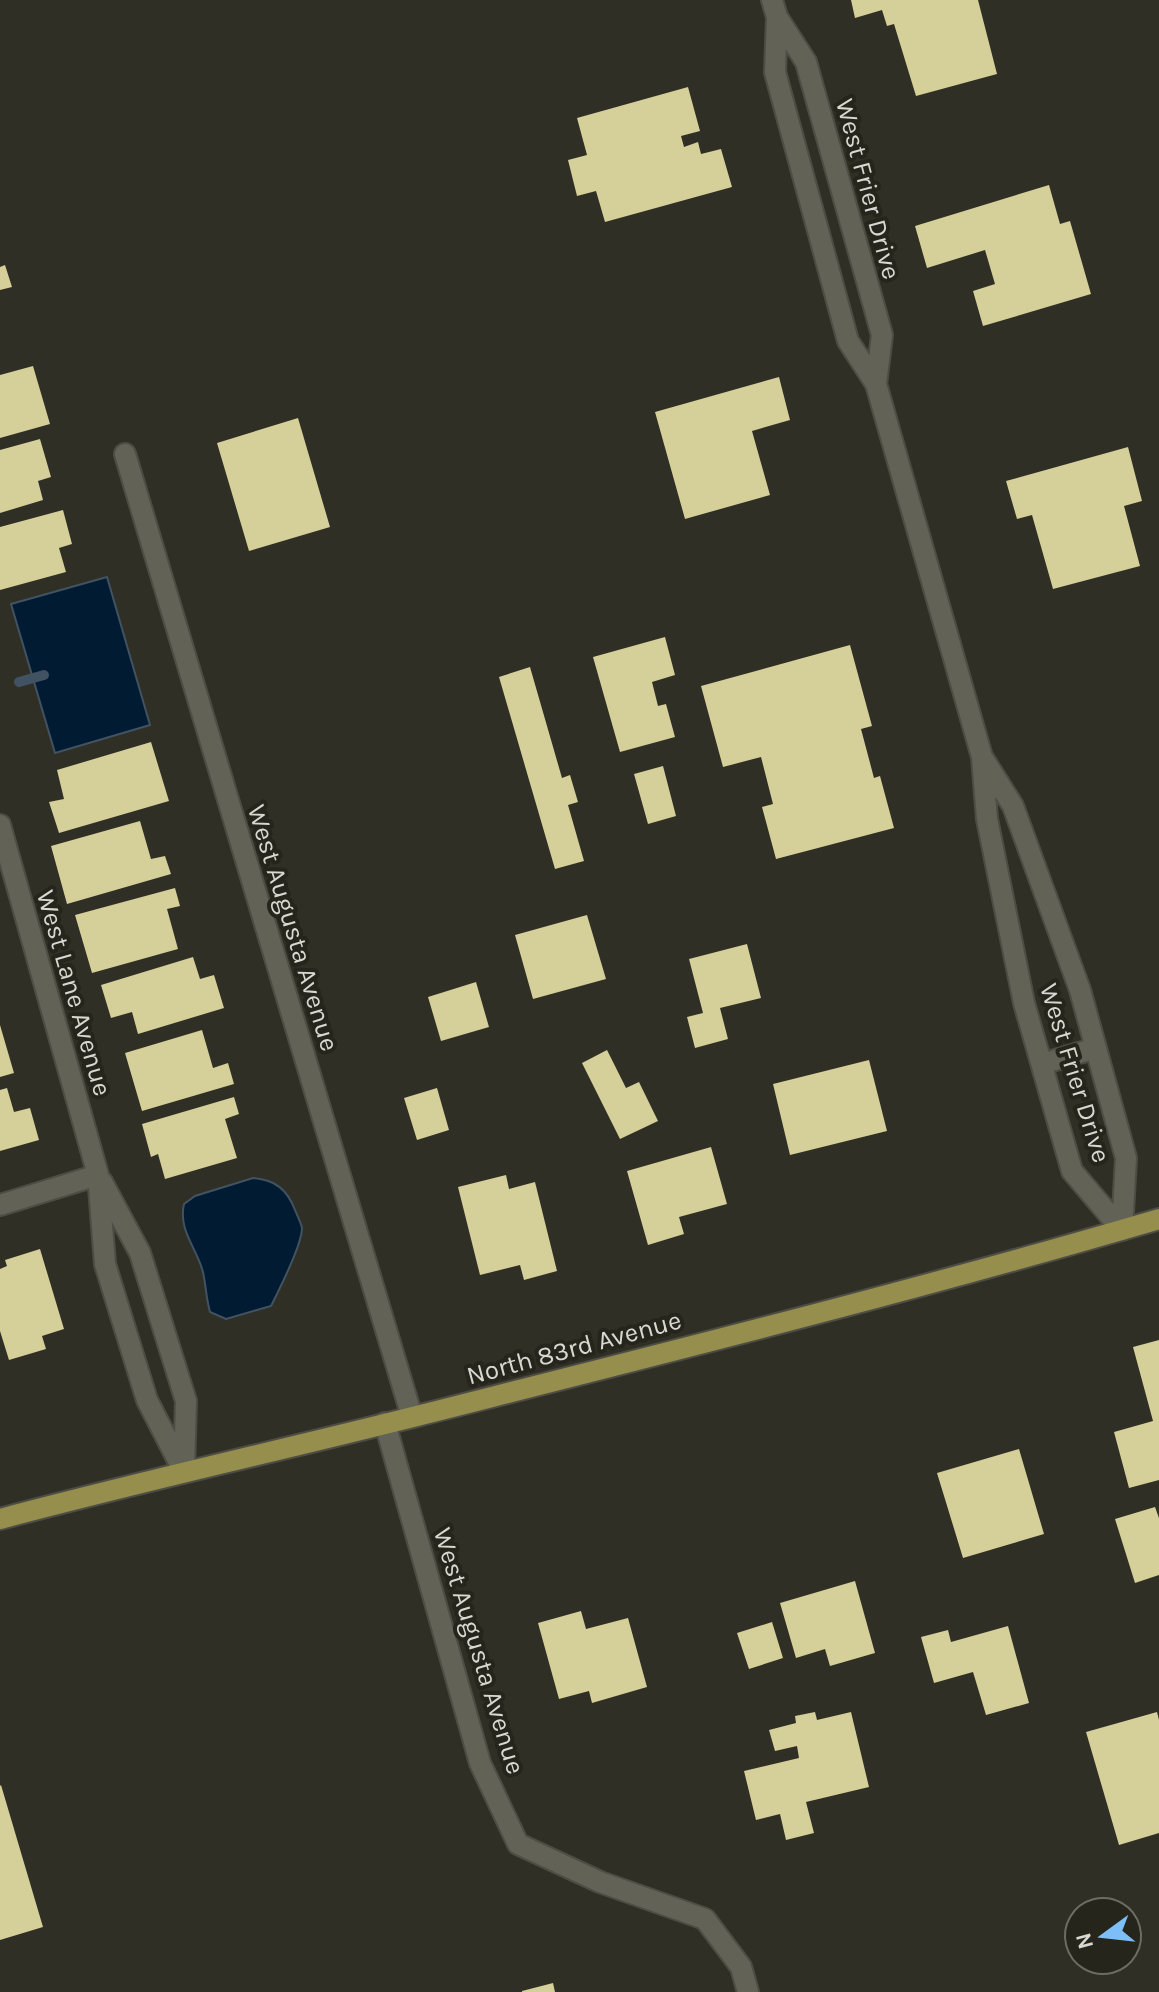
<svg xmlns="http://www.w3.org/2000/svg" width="1159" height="1992" font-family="Karla,sans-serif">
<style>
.water{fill:#001b32;stroke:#415362;stroke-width:2}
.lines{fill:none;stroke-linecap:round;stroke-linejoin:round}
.stream{stroke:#415362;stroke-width:10}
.building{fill:#d5cf99}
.minor-casing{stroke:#4e4d45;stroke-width:24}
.major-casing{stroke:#4e4d45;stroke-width:24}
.minor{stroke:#636257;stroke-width:20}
.major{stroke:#958e4d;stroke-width:20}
.labels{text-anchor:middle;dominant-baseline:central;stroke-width:8;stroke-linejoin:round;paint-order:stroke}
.street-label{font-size:26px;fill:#d8d7d1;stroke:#26251c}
</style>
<rect width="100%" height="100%" fill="#302f25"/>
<path class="water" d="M 107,577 L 150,725 L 55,753 L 11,604 Z
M 253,1178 C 275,1180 287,1189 295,1210 C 297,1215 301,1223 302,1228 C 302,1245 279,1290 271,1306 L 226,1319 L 210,1312 C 206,1298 206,1286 203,1272 C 197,1248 178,1231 184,1204 L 195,1196 Z"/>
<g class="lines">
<path class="stream" d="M 19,682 L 44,675"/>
</g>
<path class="building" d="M 851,0 L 978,0 L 997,74 L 916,96 L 894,24 L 887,26 L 882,10 L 855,18 Z
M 688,87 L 700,131 L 681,136 L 684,147 L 698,142 L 701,154 L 721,149 L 732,187 L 605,222 L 596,191 L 577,196 L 568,160 L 587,155 L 577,118 Z
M 1049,185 L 1060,224 L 1070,221 L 1091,294 L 983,326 L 973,291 L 995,284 L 985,250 L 927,268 L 915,226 Z
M 5,265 L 12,287 L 0,290 L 0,267 Z
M 33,366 L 50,424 L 0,438 L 0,375 Z
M 779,377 L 790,420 L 752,431 L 770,495 L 685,519 L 655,412 Z
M 298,418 L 330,527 L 249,551 L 217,443 Z
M 40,439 L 51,477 L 38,481 L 43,500 L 0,513 L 0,450 Z
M 1128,447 L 1142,501 L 1124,506 L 1140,566 L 1053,589 L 1032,515 L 1017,519 L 1006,481 Z
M 63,510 L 72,544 L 59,548 L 66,572 L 0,590 L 0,527 Z
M 665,637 L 675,675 L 652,682 L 658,706 L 666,704 L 675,737 L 620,752 L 593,657 Z
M 850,645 L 872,726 L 861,729 L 874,778 L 880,776 L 894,828 L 776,859 L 762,807 L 773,804 L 761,757 L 723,767 L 701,686 Z
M 530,667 L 562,778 L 570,775 L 578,802 L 568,805 L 584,861 L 555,869 L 499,677 Z
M 151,742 L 169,801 L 59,833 L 49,802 L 64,799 L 57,770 Z
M 663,766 L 676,816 L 648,824 L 634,774 Z
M 140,821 L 151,859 L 165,856 L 171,874 L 67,904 L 51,846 Z
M 175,888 L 180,906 L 167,909 L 178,949 L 92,973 L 75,915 Z
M 587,915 L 606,979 L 533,999 L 515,935 Z
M 747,944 L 761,998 L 720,1008 L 728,1039 L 695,1048 L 687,1017 L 703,1013 L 689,959 Z
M 193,957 L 200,979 L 214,975 L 224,1008 L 138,1034 L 132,1012 L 111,1018 L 101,985 Z
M 476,982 L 489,1027 L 441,1041 L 428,997 Z
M 0,1025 L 14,1073 L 0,1077 Z
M 202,1030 L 213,1068 L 228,1063 L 234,1084 L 142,1111 L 125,1053 Z
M 607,1050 L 626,1088 L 639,1082 L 658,1121 L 620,1139 L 582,1063 Z
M 869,1060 L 887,1131 L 790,1155 L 773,1084 Z
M 7,1088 L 14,1112 L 30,1108 L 39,1140 L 0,1151 L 0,1090 Z
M 437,1088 L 449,1130 L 417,1140 L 404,1098 Z
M 234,1097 L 239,1114 L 225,1119 L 237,1158 L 165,1179 L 158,1154 L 151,1157 L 142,1124 Z
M 711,1147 L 727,1204 L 679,1217 L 684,1234 L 648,1245 L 627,1171 Z
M 506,1175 L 509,1189 L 535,1182 L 557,1271 L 524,1280 L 520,1265 L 480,1275 L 458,1187 Z
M 40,1249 L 64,1329 L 42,1336 L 46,1349 L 9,1360 L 0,1331 L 0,1269 L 7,1266 L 5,1260 Z
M 1159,1340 L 1159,1480 L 1129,1488 L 1114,1432 L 1153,1421 L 1133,1347 Z
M 1019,1449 L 1044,1534 L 963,1558 L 937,1473 Z
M 1155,1507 L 1159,1518 L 1159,1575 L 1135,1583 L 1115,1519 Z
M 855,1581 L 875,1653 L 830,1666 L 825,1649 L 796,1658 L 780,1603 Z
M 581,1611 L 586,1629 L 628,1618 L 647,1687 L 592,1703 L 589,1691 L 559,1699 L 538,1623 Z
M 772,1622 L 783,1658 L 749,1669 L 737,1633 Z
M 1008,1626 L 1029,1703 L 986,1715 L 973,1672 L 934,1683 L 921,1637 L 948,1630 L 951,1642 Z
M 815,1712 L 817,1720 L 851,1712 L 869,1787 L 806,1802 L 814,1833 L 786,1840 L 780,1814 L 756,1820 L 744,1771 L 799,1758 L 797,1746 L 775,1751 L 769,1730 L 796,1723 L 795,1716 Z
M 1157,1712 L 1159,1720 L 1159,1833 L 1119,1845 L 1086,1732 Z
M 1,1785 L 43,1927 L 0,1940 L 0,1786 Z
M 553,1983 L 555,1992 L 522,1992 L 522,1991 Z"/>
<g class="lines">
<defs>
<path id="minor" d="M 772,0 L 777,17 L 806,62 L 882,335 L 876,384
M 777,17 L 775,72 L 848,341 L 876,384 L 982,757 L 987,819 L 1024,1003 L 1072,1171 L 1122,1230
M 125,454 L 412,1417
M 984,760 L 1013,806 L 1080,990 L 1126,1158 L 1122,1230
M 0,825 L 98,1175 L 105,1264 L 147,1400 L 184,1472
M 1042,1064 L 1096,1048
M 102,1182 L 140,1253 L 186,1401 L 184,1469
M 0,1205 L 98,1175
M 385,1423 L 480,1763 L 518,1844 L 600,1882 L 705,1919 L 741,1967 L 748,1992"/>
<path id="major" d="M 0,1519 C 138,1482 278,1451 417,1416 C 665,1353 914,1291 1159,1219"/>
</defs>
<use href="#minor" class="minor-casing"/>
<use href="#major" class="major-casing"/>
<use href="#minor" class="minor"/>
<use href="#major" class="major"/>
</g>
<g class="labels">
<g class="street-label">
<text transform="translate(868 189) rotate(75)">West Frier Drive</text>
<text transform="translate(293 928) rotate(73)">West Augusta Avenue</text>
<text transform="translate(74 993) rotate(74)">West Lane Avenue</text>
<text transform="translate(1075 1073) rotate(73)">West Frier Drive</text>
<text transform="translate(574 1348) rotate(-15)">North 83rd Avenue</text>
<text transform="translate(479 1651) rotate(73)">West Augusta Avenue</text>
</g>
</g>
<g transform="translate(1103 1936) rotate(255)"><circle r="38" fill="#26251c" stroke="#6d6c64" stroke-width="2"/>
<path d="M0-6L14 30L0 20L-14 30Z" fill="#7dbef9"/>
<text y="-12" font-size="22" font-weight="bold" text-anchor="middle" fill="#d8d7d1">N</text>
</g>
</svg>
